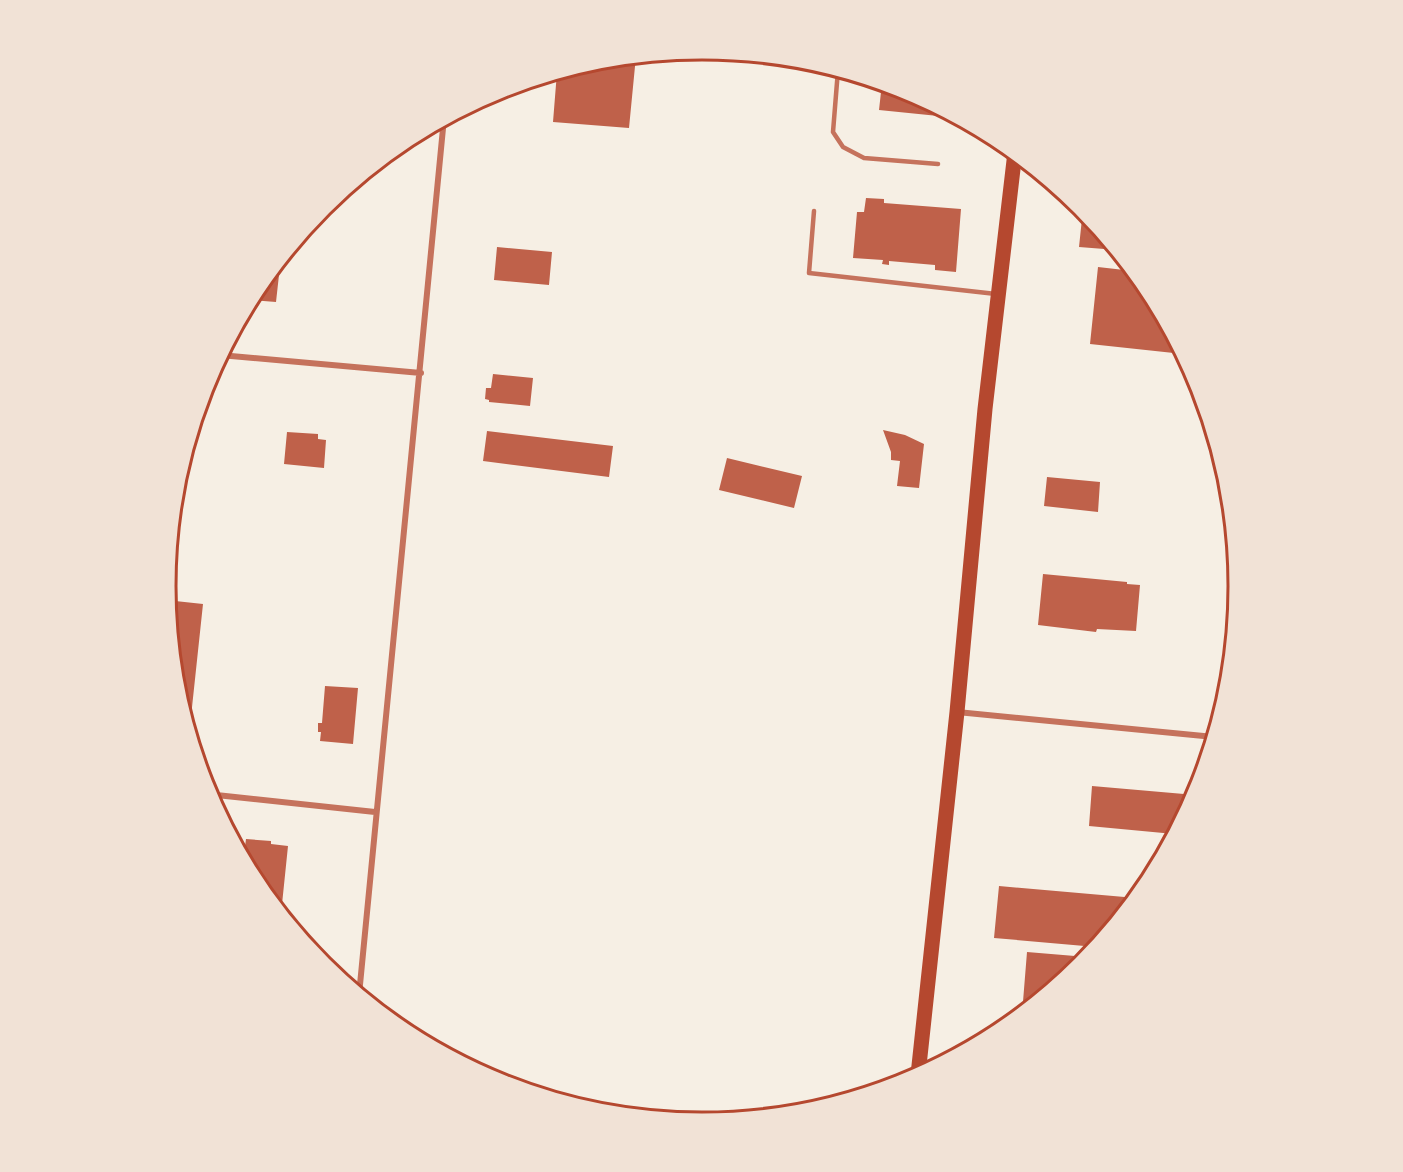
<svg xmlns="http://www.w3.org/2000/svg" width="1403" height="1172" font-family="'Asap Condensed',sans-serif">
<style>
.building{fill:#bf614a}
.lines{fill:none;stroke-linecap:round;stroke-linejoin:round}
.service{stroke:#c5725c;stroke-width:4.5}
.minor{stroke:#c5725c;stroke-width:6}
.primary{stroke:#b5482f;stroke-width:15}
.rim{fill:none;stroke:#b5482f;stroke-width:3}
</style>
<rect width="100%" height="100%" fill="#f6efe4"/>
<path class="building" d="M 636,56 L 629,128 L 553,122 L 557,72 L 597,60 Z
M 882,83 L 907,90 L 958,118 L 879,110 Z
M 866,198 L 884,199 L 884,203 L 961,209 L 956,272 L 935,270 L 935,265 L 889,261 L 889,265 L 882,264 L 883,260 L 853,258 L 857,212 L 864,212 Z
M 1083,209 L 1117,250 L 1079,247 Z
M 497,247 L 552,252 L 549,285 L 494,280 Z
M 281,257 L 276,302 L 249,300 L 256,288 Z
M 1098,267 L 1133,271 L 1148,288 L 1183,354 L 1090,344 Z
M 493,374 L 533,378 L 530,406 L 489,402 L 489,400 L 485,399 L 486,388 L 491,388 Z
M 883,430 L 905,435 L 924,444 L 919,488 L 897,486 L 900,461 L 891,460 L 891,452 Z
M 487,431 L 613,446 L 609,477 L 483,461 Z
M 287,432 L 318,434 L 318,439 L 326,440 L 324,468 L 284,464 Z
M 189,438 L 188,454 L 184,453 L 185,449 Z
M 727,458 L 802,476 L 794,508 L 719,490 Z
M 1047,477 L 1100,482 L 1098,512 L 1044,506 Z
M 1043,574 L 1127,582 L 1127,584 L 1140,585 L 1136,631 L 1097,629 L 1096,632 L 1038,625 Z
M 166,600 L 203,604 L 190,726 L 186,725 L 175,690 Z
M 325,686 L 358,688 L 353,744 L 320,741 L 321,732 L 318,732 L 318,723 L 322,723 Z
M 1092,786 L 1184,794 L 1182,820 L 1174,834 L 1089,826 Z
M 246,839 L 271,841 L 271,844 L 288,846 L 281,914 L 255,884 L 243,862 Z
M 999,886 L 1136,898 L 1096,947 L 994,938 Z
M 1027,952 L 1087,957 L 1081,966 L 1022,1014 Z"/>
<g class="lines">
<path class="service" d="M 838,70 L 833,132 L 843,147 L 864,158 L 938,164
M 814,211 L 809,273 L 996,294"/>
<path class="minor" d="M 220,355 L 421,373
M 957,712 L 1214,737
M 207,794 L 375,812
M 359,995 L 444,118"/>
<path class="primary" d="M 918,1075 L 957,712 L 985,409 L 1015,152"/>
</g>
<path d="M0 0H1403V1172H0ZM176 586a526 526 0 1 1 1052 0a526 526 0 1 1-1052 0Z" fill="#f1e2d6" fill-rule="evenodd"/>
<path class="rim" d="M176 586a526 526 0 1 1 1052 0a526 526 0 1 1-1052 0Z"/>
</svg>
